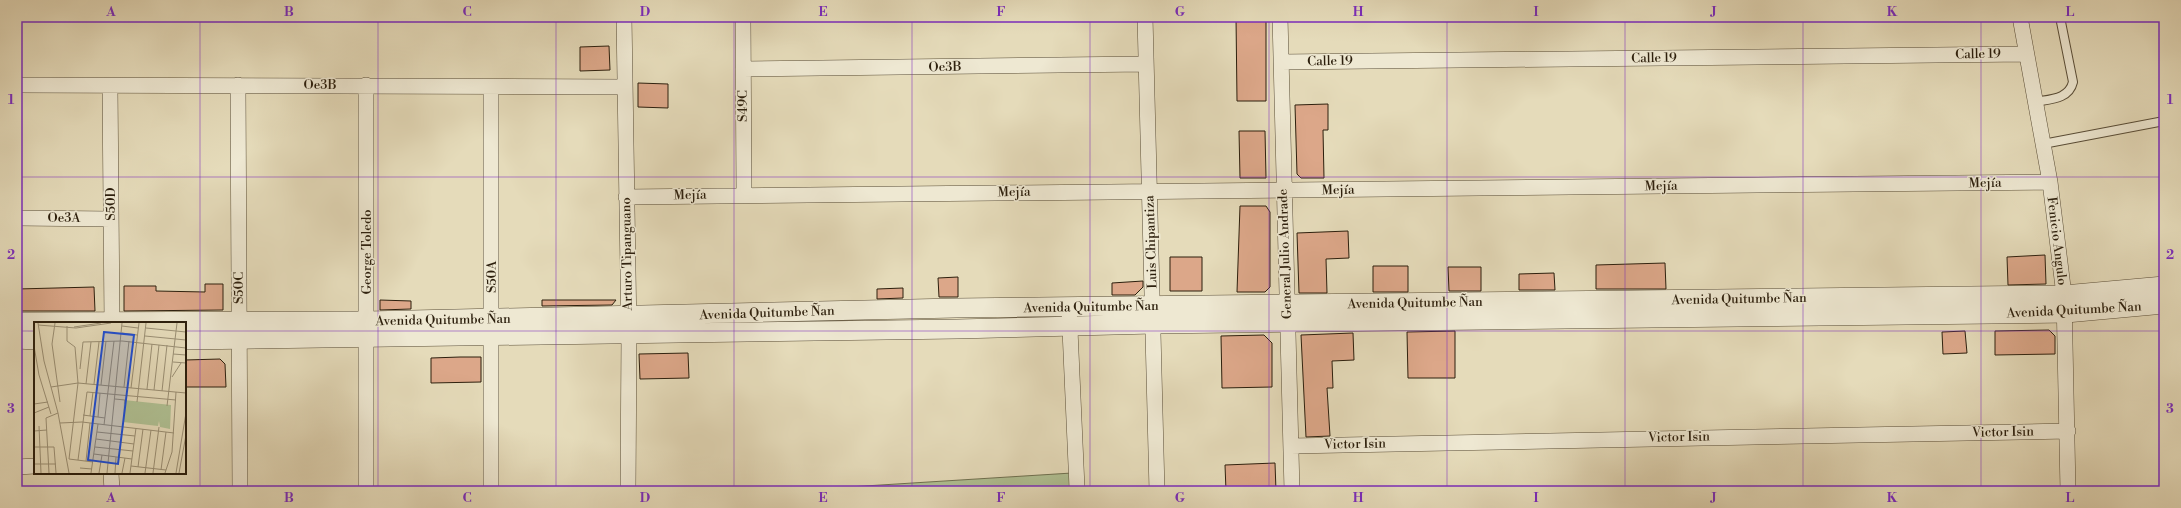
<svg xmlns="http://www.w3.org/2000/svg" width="2181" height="508" font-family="'Libre Bodoni',serif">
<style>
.green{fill:#b0c194;stroke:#6e7050}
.building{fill:#dca789;stroke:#2c1f0d}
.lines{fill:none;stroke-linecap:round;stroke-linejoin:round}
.service-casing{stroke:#5a4e38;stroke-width:10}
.minor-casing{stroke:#5a4e38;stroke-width:16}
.tertiary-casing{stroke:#5a4e38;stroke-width:20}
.service{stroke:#eee8d2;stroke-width:8}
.minor{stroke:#eee8d2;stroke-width:15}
.tertiary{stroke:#eee8d2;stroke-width:19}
.grid{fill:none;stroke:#7b2cbf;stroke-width:1;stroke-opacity:0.55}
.labels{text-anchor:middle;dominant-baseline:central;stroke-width:3;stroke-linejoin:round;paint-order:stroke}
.street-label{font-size:13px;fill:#2c1f0d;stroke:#eee8d2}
.inset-road{fill:none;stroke:#9b9075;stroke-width:1}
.view{fill:#1d4ed8;fill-opacity:0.15;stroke:#1d4ed8;stroke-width:2}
.inset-edge{fill:none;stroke:#2c1f0d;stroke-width:2}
.neatline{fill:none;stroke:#7b2cbf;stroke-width:1.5}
.grid-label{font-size:13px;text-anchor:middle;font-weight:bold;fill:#7b2cbf}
</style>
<rect width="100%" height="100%" fill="#e5dbba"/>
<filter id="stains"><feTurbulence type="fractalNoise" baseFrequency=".005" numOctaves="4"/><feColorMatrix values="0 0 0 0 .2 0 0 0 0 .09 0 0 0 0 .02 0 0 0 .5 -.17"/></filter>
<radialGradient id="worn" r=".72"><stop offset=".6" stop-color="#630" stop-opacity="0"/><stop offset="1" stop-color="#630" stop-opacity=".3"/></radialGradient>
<path class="green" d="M 1072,473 L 1072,491 L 785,491 Z"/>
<path class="building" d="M 1236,17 L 1266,17 L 1266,101 L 1237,101 Z
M 609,46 L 610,70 L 580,71 L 580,47 Z
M 638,83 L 668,84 L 668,108 L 638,107 Z
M 1328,104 L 1328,130 L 1323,130 L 1324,178 L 1301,178 L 1297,174 L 1295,105 Z
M 1239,131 L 1265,131 L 1266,178 L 1240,178 Z
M 1240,206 L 1266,206 L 1270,212 L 1270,287 L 1265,292 L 1237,292 Z
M 1348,231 L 1349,258 L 1326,259 L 1327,293 L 1299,293 L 1297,233 Z
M 2045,255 L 2046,284 L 2008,285 L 2007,257 Z
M 1170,257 L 1202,257 L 1202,291 L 1170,291 Z
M 1665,263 L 1666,289 L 1596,289 L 1596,265 Z
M 1373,266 L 1408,266 L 1408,292 L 1373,292 Z
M 1448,267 L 1481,267 L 1481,291 L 1449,291 Z
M 1554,273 L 1555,290 L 1519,290 L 1519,274 Z
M 958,277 L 958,297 L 939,297 L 938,278 Z
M 1143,281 L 1143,287 L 1135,295 L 1112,295 L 1112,283 Z
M 205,284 L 223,284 L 223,310 L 124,311 L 124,286 L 156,286 L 156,291 L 205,292 Z
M 94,287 L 95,311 L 17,311 L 17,289 Z
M 903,288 L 903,298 L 877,299 L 877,289 Z
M 380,300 L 411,301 L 411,309 L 380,310 Z
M 542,300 L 616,300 L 612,305 L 542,306 Z
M 2049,330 L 2055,336 L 2055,354 L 1995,355 L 1995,331 Z
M 1455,331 L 1455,378 L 1408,378 L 1407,332 Z
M 1965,331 L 1967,353 L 1943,354 L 1942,332 Z
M 1353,333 L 1354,360 L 1332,361 L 1333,388 L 1327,388 L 1330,436 L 1306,437 L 1301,335 Z
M 1264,335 L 1272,343 L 1272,387 L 1222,388 L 1221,336 Z
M 688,353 L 689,378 L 640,379 L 639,354 Z
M 460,357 L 481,357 L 481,382 L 431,383 L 431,358 Z
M 220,359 L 225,364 L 226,387 L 185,387 L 185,360 Z
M 1275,463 L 1276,491 L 1226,491 L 1225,465 Z"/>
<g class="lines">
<defs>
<path id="service" d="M 2035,102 C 2051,99 2069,99 2073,82 L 2060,17
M 2043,144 L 2164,121"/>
<path id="minor" d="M 624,17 L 629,334 L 628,491
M 743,17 L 744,194
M 1145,17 L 1157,491
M 1280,17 L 1292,491
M 2020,17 L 2050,182 L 2064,295 L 2068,491
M 1281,62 L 2026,54
M 743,69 L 1146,64
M 17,85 L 624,87
M 238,85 L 240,491
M 110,86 L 112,323
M 626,197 L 2050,182
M 17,218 L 111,219
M 1069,307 L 1077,488 L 1076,491
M 1291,446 L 2068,431
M 17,467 L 35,466
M 111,473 L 112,491
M 366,491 L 366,85
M 491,491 L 491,88"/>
<path id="tertiary" d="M 17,322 L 367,321 L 956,308 L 2064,295 L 2164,286
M 17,339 L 35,340
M 185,340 L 957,329 L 1153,324 L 2066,313 L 2164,304"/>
</defs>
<use href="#service" class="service-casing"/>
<use href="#minor" class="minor-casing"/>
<use href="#tertiary" class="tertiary-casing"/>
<use href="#service" class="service"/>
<use href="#minor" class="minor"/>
<use href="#tertiary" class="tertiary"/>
</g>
<path class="grid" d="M 200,17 L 200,491M 378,17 L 378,491M 556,17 L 556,491M 734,17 L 734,491M 912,17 L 912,491M 1090,17 L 1090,491M 1269,17 L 1269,491M 1447,17 L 1447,491M 1625,17 L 1625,491M 1803,17 L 1803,491M 1981,17 L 1981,491M 17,177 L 2164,177M 17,331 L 35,331M 185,331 L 2164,331"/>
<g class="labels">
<g class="street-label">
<text transform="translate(1978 54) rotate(-1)">Calle 19</text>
<text transform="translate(1654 58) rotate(-1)">Calle 19</text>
<text transform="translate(1330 61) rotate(-1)">Calle 19</text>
<text transform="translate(945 67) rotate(-1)">Oe3B</text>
<text x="320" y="85">Oe3B</text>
<text transform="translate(743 106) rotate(-90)">S49C</text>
<text transform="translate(1985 183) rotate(-1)">Mejía</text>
<text transform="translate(1661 186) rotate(-1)">Mejía</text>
<text transform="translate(1338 190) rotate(-1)">Mejía</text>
<text transform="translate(1014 192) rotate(-1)">Mejía</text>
<text transform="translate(690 195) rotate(-1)">Mejía</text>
<text transform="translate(111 204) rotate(-90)">S50D</text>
<text x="64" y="218">Oe3A</text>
<text transform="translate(2057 241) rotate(83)">Fenicio Angulo</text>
<text transform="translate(1151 242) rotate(-92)">Luis Chipantiza</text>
<text transform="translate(367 252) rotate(-90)">George Toledo</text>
<text transform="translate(627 254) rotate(-91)">Arturo Tipanguano</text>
<text transform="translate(1285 254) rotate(-92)">General Julio Andrade</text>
<text transform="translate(492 277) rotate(-90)">S50A</text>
<text transform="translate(239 288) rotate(-90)">S50C</text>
<text transform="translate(1739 299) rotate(-1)">Avenida Quitumbe Ñan</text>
<text transform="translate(1415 303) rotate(-1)">Avenida Quitumbe Ñan</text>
<text transform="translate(1091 307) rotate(-1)">Avenida Quitumbe Ñan</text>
<text transform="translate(2074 310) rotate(-3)">Avenida Quitumbe Ñan</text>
<text transform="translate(767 313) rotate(-2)">Avenida Quitumbe Ñan</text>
<text transform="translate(443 320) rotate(-1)">Avenida Quitumbe Ñan</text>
<text transform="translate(2003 432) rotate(-1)">Victor Isin</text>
<text transform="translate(1679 437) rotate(-1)">Victor Isin</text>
<text transform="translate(1355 444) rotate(-1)">Victor Isin</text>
</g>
</g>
<g transform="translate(34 322)">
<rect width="152" height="152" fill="#e5dbba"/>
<path d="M 90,78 L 137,83 L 136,107 L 126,105 L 125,99 L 124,104 L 89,100 Z" fill="#b0c194"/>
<path class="inset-road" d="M 4,1 L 10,39 L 24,91 L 35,151M 21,1 L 18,22 L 26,80M 4,3 L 42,6 L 77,1M 33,4 L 33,19 L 41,25 L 44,61 L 35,137M 88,4 L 104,6M 40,5 L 67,1M 112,6 L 152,10M 88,11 L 103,13M 111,14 L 152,18M 0,24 L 5,53 L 17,92M 139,32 L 152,33M 139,40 L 152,41M 46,47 L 49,20 L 88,19 L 152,26M 138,55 L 147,41M 52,62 L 57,20M 60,62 L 65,20M 67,63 L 72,19M 17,65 L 44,61 L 152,71M 90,65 L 95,19M 97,66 L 105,1M 113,67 L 118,22M 120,68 L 125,23M 128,69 L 133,23M 81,77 L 91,78 L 91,82M 103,80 L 112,1M 0,82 L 14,80M 133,84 L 143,1M 0,91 L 15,85M 49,93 L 71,96M 56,94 L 59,70M 64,95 L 66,71M 26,101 L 48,100 L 140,111M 70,103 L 80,19M 5,104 L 7,151M 0,109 L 13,108M 63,110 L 101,114M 62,117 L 100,122M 0,125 L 20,125 L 22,151M 61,125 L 99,129M 60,132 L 98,137M 35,137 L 59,140M 44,138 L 53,70 L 142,78M 52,139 L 56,101M 0,142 L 22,142M 97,144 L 132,148M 104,145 L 109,107M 46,146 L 58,147M 127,148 L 132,110M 15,151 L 12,96 L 24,91M 57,151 L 64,102M 65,151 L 68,133M 73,151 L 88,1M 81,151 L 82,135M 88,151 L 91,136M 96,151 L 102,106M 111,151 L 117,108M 119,151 L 125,105M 131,151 L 138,130 L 142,70M 142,151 L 152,91M 145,151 L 152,113"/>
<path class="view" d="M 70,10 L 100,13 L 84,142 L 54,138 Z"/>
<rect width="152" height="152" class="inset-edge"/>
</g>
<rect width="2181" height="508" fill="none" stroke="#e5dbba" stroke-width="44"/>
<rect x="22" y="22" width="2137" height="464" class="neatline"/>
<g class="grid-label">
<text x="111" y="16">A</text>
<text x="289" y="16">B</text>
<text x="467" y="16">C</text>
<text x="645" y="16">D</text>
<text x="823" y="16">E</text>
<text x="1001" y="16">F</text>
<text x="1180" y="16">G</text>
<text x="1358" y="16">H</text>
<text x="1536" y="16">I</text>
<text x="1714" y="16">J</text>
<text x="1892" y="16">K</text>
<text x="2070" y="16">L</text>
<text x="11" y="104">1</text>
<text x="2170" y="104">1</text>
<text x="11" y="259">2</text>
<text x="2170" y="259">2</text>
<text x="11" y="413">3</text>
<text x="2170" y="413">3</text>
<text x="111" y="502">A</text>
<text x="289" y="502">B</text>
<text x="467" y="502">C</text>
<text x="645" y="502">D</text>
<text x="823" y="502">E</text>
<text x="1001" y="502">F</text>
<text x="1180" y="502">G</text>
<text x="1358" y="502">H</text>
<text x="1536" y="502">I</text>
<text x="1714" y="502">J</text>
<text x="1892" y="502">K</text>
<text x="2070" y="502">L</text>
</g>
<rect width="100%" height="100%" filter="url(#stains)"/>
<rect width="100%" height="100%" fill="url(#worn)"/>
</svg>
